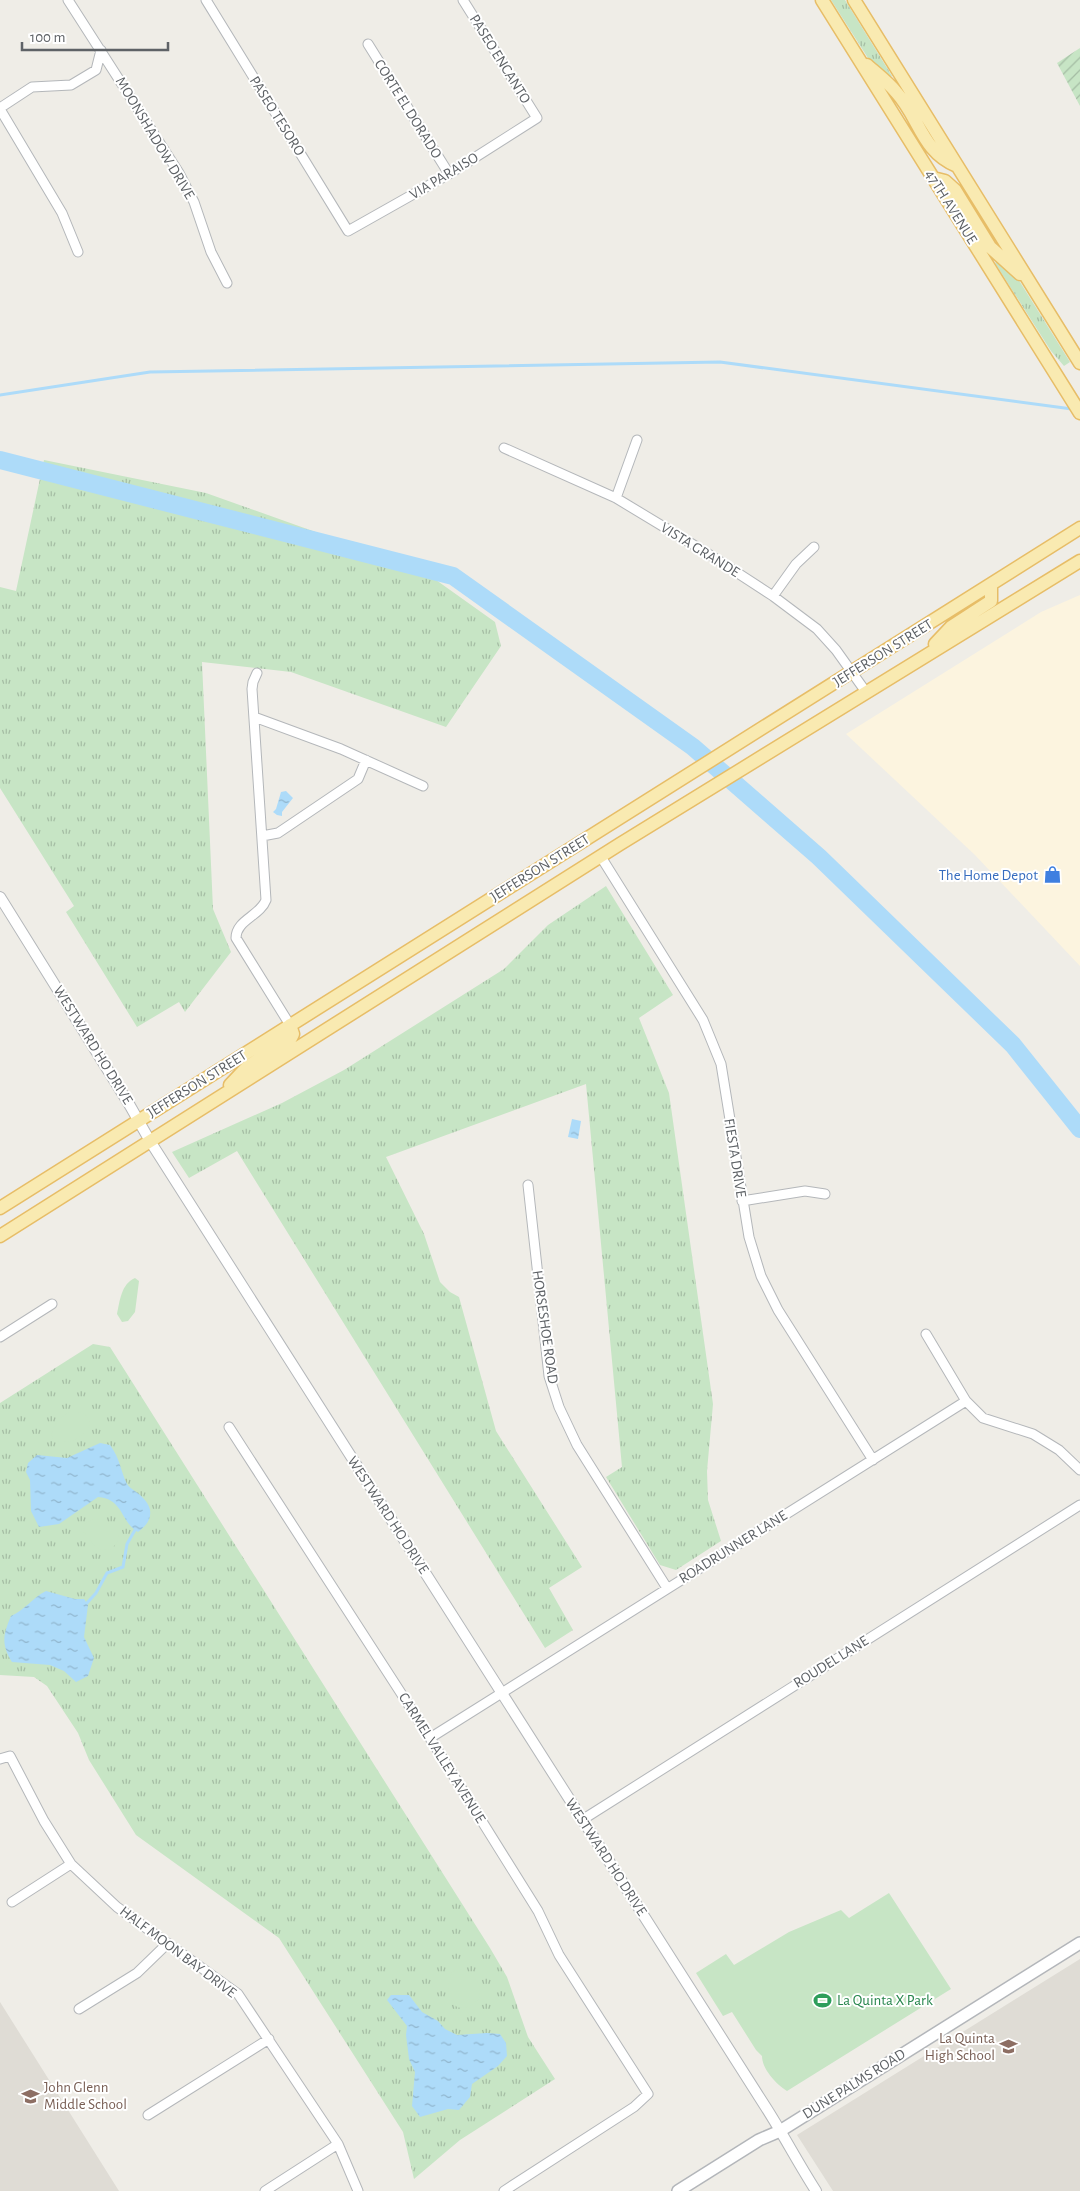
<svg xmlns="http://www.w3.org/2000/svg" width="1080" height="2191" font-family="'Alegreya Sans',sans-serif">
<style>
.commercial{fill:#fcf4df}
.education{fill:#dfdcd5}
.grass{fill:url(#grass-tufts)}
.park{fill:#c7e5c5}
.garden{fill:url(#garden-furrows)}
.water{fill:url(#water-ripples)}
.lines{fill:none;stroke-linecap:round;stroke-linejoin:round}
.stream{stroke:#addbf9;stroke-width:3}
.river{stroke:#addbf9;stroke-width:18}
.minor-casing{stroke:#b4b7ba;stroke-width:11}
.tertiary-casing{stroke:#b4b7ba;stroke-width:12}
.secondary-casing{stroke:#b3b6ba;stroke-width:14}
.primary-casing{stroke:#e7bd67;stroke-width:15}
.minor{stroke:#fff;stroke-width:9}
.tertiary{stroke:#fff;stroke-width:10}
.secondary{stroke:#fff;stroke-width:11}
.primary{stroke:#f9eab1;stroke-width:12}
.labels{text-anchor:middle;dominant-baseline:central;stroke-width:4;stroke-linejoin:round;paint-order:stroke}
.street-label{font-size:15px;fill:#5e6266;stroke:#fff}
.shop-label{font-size:15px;fill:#366cbe;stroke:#fff;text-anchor:end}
.leisure-label{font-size:15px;fill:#27864d;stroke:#fff;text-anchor:start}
.education-label{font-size:15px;fill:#785e54;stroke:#fff;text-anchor:end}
</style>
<defs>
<pattern id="grass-tufts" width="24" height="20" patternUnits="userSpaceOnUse" patternTransform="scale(1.25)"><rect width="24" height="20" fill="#c7e5c5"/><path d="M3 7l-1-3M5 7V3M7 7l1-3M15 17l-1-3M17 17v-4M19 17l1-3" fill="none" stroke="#a5bda4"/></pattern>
<pattern id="garden-furrows" width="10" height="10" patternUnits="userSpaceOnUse" patternTransform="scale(1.25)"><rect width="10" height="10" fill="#c7e5c5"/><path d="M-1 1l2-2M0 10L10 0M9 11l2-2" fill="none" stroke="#a5bda4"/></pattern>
<pattern id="water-ripples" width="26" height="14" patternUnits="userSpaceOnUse" patternTransform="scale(1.25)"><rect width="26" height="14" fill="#addbf9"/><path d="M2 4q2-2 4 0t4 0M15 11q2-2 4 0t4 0" fill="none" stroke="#90b5cd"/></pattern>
</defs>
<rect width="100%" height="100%" fill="#efede7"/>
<path class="commercial" d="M 1080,595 L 1080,966 L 975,855 L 846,734 L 1041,612 Z"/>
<path class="education" d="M 1080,1959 L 1080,2191 L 833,2191 L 797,2135 Z
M 0,2002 L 119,2191 L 0,2191 Z"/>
<path class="grass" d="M 831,0 L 845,0 L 892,76 L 888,79 L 868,58 Z
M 998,260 L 1020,282 L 1070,362 L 1064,366 L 1051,351 L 995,263 Z
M 44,460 L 206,493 L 422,570 L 495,622 L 501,646 L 446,727 L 291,672 L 202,662 L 213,909 L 231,952 L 185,1012 L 179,1002 L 137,1027 L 66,912 L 74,906 L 0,788 L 0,587 L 16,591 Z
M 606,886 L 673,995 L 639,1018 L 669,1093 L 713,1404 L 707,1471 L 708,1500 L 721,1541 L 676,1570 L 660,1565 L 606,1477 L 622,1467 L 586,1084 L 386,1157 L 424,1234 L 440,1282 L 450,1292 L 459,1297 L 496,1431 L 582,1567 L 549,1588 L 573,1630 L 545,1648 L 237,1151 L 189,1178 L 172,1152 L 282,1103 L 344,1070 L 504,969 L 548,925 Z
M 93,1344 L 110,1347 L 490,1948 L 507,1977 L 528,2037 L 555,2079 L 460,2140 L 414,2179 L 403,2132 L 279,1938 L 136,1835 L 89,1760 L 78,1733 L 47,1686 L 34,1677 L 0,1675 L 0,1403 Z"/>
<path class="park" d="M 135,1278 L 139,1281 L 135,1312 L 128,1321 L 122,1322 L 117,1314 C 120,1301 121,1284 135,1278 Z
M 70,1412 C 79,1412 88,1412 90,1423 C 86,1438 68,1446 53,1440 C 48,1429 60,1417 70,1412 Z
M 94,1519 C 110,1521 130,1533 111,1549 C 97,1554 91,1541 83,1531 L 84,1524 Z
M 889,1893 L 951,1989 L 787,2091 C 776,2084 762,2069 762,2056 L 756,2050 L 732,2012 L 723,2016 L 696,1973 L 726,1954 L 734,1965 L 789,1932 L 841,1910 L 849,1918 Z
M 460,1969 L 473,1974 L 480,1987 L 479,1999 C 454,2022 442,1996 452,1972 Z"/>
<path class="garden" d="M 1080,48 L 1080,106 L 1057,63 Z"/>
<path class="water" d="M 286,791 L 293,798 L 282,812 L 282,816 L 277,815 L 273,812 L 276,809 L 281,792 Z
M 572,1119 L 581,1121 L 578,1139 L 568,1137 Z
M 100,1443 L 110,1445 C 121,1460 120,1470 127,1484 C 130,1489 138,1492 142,1497 C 155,1509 152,1522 138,1532 C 120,1522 124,1499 98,1497 L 59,1524 L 39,1527 L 31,1511 L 30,1480 L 26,1472 L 28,1463 L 37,1455 L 67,1458 Z
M 46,1591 L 75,1599 L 84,1599 L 88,1605 L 84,1637 L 94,1658 L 88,1676 L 76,1682 L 64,1671 L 50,1665 L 12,1662 C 1,1644 3,1635 11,1616 C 25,1610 32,1598 46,1591 Z
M 391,1995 L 409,1995 L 422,2012 L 438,2021 L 445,2029 L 457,2035 L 487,2033 L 500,2034 L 506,2043 L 507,2056 L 498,2066 L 472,2084 L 470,2097 L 459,2110 L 448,2109 L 420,2117 L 412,2106 L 415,2072 L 409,2059 L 406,2035 L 407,2026 L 387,2000 Z"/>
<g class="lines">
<path class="stream" d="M 0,395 L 150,372 L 720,362 L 1072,409
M 87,1603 L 96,1593 L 107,1573 L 123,1567 L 127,1544 L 135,1530"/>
<path class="river" d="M 0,460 L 453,576 L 693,747 L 819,857 L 1013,1045 L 1080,1129"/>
<defs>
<path id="minor" d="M 68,0 L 179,173 L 194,202 L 211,252 L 227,283
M 206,0 L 348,231 L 449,174 L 537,118 L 463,0
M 368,44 L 449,174
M 0,108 L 32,87 L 71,85 L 96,70 L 101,50
M 0,109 L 62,213 L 78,252
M 504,448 L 616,498 L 707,553 L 773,596 L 817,629 L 836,650 L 866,692
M 616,498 L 637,440
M 773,596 L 796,564 L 814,547
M 257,673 L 253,682 L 252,689 L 266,900 C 260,916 236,920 236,938 L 290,1025
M 254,717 L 341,749 L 423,786
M 262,836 L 278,833 L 358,779 L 366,760
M 601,857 L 703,1020 L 721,1064 L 749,1237 L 761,1276 L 778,1310 L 873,1460
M 528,1185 L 549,1376 L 559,1407 L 577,1445 L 667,1588
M 742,1201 L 805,1191 L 825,1194
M 926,1334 L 966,1401 L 983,1418 L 1033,1434 L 1059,1450 L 1080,1470
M 0,1337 L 52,1304
M 229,1427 L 430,1738 L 538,1911 L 559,1955 L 648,2094 L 634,2107 L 504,2191
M 430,1738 L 966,1401
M 0,1759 L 10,1756 L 44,1821 L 71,1864 L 117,1907 L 238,1994 L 338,2144 L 358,2191
M 582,1820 L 1080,1505
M 12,1902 L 71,1864
M 79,2009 L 137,1973 L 168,1943
M 148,2115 L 269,2039
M 265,2191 L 338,2144"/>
<path id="tertiary" d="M 0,897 L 129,1104 L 150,1141 L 765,2106 C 783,2134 798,2163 816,2191"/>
<path id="secondary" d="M 678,2191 L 759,2140 L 780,2131 L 1080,1943"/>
<path id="primary" d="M 822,0 L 1080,413
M 854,0 L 1080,363
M 867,65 C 877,74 888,82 896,92 C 920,118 921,151 957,166
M 933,178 L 945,181 L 955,190 L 990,247 L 1020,274
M 935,644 L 951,627 L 991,601 L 991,584
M 230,1085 L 247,1067 L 291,1038 L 293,1034 L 290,1025
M 0,1208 L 1080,528
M 0,1236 L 620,844 L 1080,561"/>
</defs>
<use href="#minor" class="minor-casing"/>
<use href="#tertiary" class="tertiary-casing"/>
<use href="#secondary" class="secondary-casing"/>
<use href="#primary" class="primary-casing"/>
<use href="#minor" class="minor"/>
<use href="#tertiary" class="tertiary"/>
<use href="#secondary" class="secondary"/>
<use href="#primary" class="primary"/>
</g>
<defs>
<symbol id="shop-bare" viewBox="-9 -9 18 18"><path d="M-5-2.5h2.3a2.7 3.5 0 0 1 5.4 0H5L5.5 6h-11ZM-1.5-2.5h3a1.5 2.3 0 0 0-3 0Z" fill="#3f7fe0" stroke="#fff" stroke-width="2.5" paint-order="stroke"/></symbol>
<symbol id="stadium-bare" viewBox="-9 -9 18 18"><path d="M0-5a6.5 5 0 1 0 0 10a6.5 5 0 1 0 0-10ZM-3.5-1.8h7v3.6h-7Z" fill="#2e9e5b" stroke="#fff" stroke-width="2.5" paint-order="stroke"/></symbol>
<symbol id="school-bare" viewBox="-9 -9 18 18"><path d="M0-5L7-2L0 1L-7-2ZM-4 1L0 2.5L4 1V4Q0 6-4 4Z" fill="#8d6e63" stroke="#fff" stroke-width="2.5" paint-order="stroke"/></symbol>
</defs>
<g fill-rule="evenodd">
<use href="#shop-bare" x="1040" y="862" width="25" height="25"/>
<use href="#stadium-bare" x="810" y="1988" width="25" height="25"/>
<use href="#school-bare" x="996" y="2034" width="25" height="25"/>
<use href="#school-bare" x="18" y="2084" width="25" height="25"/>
</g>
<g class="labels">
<g class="street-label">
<text transform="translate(500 59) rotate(58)">PASEO ENCANTO</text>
<text transform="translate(408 109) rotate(58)">CORTE EL DORADO</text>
<text transform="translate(277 116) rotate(58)">PASEO TESORO</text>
<text transform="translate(155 138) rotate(59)">MOONSHADOW DRIVE</text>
<text transform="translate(444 176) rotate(-31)">VIA PARAISO</text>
<text transform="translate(951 207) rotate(58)">47TH AVENUE</text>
<text transform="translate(700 550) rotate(32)">VISTA GRANDE</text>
<text transform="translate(883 653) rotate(-32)">JEFFERSON STREET</text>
<text transform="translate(540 868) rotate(-32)">JEFFERSON STREET</text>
<text transform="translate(93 1045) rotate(58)">WESTWARD HO DRIVE</text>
<text transform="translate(197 1084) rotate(-32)">JEFFERSON STREET</text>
<text transform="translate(735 1158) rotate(81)">FIESTA DRIVE</text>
<text transform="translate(545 1327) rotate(82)">HORSESHOE ROAD</text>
<text transform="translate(388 1515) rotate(57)">WESTWARD HO DRIVE</text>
<text transform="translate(733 1547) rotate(-32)">ROADRUNNER LANE</text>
<text transform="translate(831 1662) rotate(-32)">ROUDEL LANE</text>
<text transform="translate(442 1758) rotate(58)">CARMEL VALLEY AVENUE</text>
<text transform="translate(606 1857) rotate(57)">WESTWARD HO DRIVE</text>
<text transform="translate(178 1952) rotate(37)">HALF MOON BAY DRIVE</text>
<text transform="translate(854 2084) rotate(-32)">DUNE PALMS ROAD</text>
</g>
<g class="shop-label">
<text x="1038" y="875">The Home Depot</text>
</g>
<g class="leisure-label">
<text x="837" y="2000">La Quinta X Park</text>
</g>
<g class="education-label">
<text x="995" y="2038">La Quinta<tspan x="995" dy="17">High School</tspan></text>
<text x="44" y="2087" text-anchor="start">John Glenn<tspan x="44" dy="17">Middle School</tspan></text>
</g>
</g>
<path d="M22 42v8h146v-8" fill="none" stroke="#5e6266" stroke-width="2.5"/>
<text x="30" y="42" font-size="15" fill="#5e6266" stroke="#ffffff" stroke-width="4" paint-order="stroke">100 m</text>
</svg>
